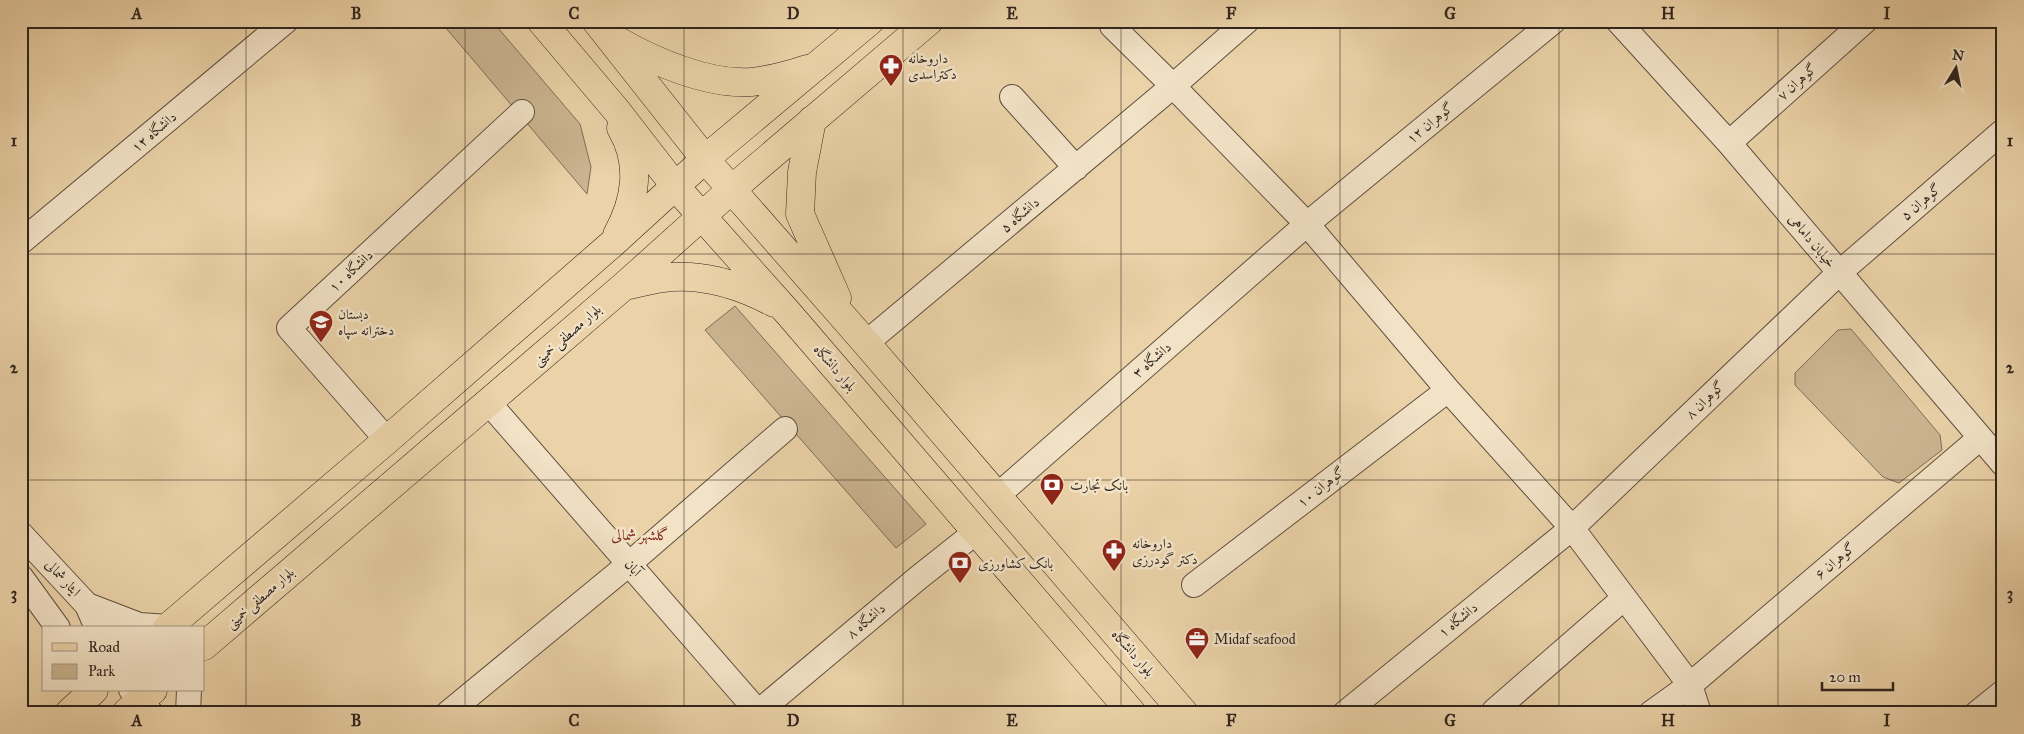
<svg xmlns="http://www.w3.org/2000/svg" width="2024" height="734" font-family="'IM FELL Great Primer',Amiri,serif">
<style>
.green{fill:#cbb591;stroke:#7d6d58}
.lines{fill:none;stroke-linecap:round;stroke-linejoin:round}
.minor-casing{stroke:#5e5040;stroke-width:26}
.major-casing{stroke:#2f251e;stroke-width:29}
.minor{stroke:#f2e2c6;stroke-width:24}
.major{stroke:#ebd2a8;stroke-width:28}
.grid{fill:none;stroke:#2f251e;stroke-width:1;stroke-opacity:0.55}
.labels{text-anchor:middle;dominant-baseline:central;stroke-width:5;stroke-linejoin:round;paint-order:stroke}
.poi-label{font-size:14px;fill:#2f251e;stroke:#f2e2c6;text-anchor:start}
.street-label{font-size:14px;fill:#2f251e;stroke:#f2e2c6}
.neighbourhood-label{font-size:15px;fill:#7a1f14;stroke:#f2e2c6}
.neatline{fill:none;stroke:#2f251e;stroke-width:2}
.grid-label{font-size:16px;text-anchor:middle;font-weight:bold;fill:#2f251e}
</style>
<rect width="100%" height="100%" fill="#ebd2a8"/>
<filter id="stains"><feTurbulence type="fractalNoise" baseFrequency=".004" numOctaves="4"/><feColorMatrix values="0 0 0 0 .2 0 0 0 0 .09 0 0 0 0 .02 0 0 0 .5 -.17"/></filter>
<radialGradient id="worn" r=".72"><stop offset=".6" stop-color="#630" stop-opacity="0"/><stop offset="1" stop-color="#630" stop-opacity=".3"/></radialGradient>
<path class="green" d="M 440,21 L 492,21 L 580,124 L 591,167 L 587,194 Z
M 735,306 L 926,524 L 896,548 L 705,330 Z
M 1851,329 L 1940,435 L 1942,450 L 1899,483 L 1883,477 L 1795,385 L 1795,373 L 1838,330 Z"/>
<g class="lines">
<defs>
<path id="minor" d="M 1618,21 L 1729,143 L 2003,464
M 1112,26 L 1173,86 L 1307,224 L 1448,390 L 1572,528 L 1690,685 L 1699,713
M 1012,97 L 1076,168
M 1729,143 L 1865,21
M 21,242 L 286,21
M 866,343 L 1173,86 L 1247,21
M 488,402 L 758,712
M 387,440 L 289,328 L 522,112
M 998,495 L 1307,224 L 1554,21
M 21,534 L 87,605 L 97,628
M 21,577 L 58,628
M 1194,585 L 1448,390
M 87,605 L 139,625 L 169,627
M 131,690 L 151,713
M 1494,711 L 1624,598
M 188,713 L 189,690
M 448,713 L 629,564 L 785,429
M 757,713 L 918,578 L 976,532
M 1345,713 L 1572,528 L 1839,273 L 2003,131
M 1651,713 L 1690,685 L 1980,438
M 1977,713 L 2003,692"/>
<path id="major" d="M 541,21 L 617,111 L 675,186 L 789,314 L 1132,713
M 596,21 L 705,159 L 866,343 L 1184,713
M 620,42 C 655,62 709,85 751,82 C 771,80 789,75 807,69
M 812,120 L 802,172 L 800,214 L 837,298
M 617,235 C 636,200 642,164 621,128
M 625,286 C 638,283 650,280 663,278 C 702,273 740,285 774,303
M 167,628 L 387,440 L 613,243 L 705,159 L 870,21
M 204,646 L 624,286 L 732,189 L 929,21
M 69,713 L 94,690
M 126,713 L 153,690"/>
</defs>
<use href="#minor" class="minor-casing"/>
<use href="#major" class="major-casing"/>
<use href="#minor" class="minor"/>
<use href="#major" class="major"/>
</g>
<path class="grid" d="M 246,21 L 246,713M 465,21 L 465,713M 684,21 L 684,713M 903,21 L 903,713M 1121,21 L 1121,713M 1340,21 L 1340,713M 1559,21 L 1559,713M 1778,21 L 1778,713M 21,254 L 2003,254M 21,480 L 2003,480"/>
<defs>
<symbol id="pharmacy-pin" viewBox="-11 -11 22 30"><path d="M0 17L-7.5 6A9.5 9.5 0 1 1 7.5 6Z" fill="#8f2418" stroke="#f2e2c6"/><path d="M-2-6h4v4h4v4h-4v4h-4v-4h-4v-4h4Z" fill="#fff"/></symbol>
<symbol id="school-pin" viewBox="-11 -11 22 30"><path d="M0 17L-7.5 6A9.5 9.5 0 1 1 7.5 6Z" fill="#8f2418" stroke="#f2e2c6"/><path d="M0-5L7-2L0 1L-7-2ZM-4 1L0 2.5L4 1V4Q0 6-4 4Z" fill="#fff"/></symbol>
<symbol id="bank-pin" viewBox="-11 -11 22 30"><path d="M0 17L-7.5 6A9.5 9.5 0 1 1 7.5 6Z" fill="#8f2418" stroke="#f2e2c6"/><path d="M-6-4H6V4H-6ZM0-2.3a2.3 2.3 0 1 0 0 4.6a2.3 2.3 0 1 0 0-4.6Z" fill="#fff"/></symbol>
<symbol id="office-pin" viewBox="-11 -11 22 30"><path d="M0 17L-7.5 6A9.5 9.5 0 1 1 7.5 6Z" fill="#8f2418" stroke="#f2e2c6"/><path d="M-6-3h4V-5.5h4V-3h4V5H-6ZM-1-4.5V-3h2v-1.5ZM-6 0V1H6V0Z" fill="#fff"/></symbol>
</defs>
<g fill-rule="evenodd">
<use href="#pharmacy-pin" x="877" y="52" width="28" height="38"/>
<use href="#school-pin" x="307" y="308" width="28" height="38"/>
<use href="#bank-pin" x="1038" y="471" width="28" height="38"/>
<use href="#pharmacy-pin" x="1100" y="537" width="28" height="38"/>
<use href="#bank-pin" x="946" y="549" width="28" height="38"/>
<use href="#office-pin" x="1183" y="625" width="28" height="38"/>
</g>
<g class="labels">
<g class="poi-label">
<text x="908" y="58">داروخانه<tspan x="908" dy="16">دکتراسدی</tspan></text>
<text x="338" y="314">دبستان<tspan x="338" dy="16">دخترانه سپاه</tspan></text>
<text x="1070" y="485">بانک تجارت</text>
<text x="1132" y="543">داروخانه<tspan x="1132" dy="16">دکتر گودرزی</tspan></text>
<text x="978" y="563">بانک کشاورزی</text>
<text x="1214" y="639">Midaf seafood</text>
</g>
<g class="street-label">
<text transform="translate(1797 82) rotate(-42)">گوهران ۷</text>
<text transform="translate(1430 123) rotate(-39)">گوهران ۱۲</text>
<text transform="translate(154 132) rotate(-40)">دانشگاه ۱۲</text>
<text transform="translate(1921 202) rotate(-41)">گوهران ۵</text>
<text transform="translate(1020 215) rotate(-40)">دانشگاه ۵</text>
<text transform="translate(1812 241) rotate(50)">خیابان داماهی</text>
<text transform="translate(351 271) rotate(-43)">دانشگاه ۱۰</text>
<text transform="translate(567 335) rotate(-41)">بلوار مصطفی خمینی</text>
<text transform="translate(1152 360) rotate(-41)">دانشگاه ۳</text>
<text transform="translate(835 368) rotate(49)">بلوار دانشگاه</text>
<text transform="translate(1705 400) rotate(-44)">گوهران ۸</text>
<text transform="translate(1321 487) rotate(-38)">گوهران ۱۰</text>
<text transform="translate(1835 561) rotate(-40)">گوهران ۶</text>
<text transform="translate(633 568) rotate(49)">آبان</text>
<text transform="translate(63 578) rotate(47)">ایثار شمالی</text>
<text transform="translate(260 598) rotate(-41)">بلوار مصطفی خمینی</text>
<text transform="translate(1458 620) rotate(-39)">دانشگاه ۱</text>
<text transform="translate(866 621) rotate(-40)">دانشگاه ۸</text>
<text transform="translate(1133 653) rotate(49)">بلوار دانشگاه</text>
</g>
<g class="neighbourhood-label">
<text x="640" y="535">گلشهر شمالی</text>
</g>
</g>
<rect width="2024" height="734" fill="none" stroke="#ebd2a8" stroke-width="55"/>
<rect x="42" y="626" width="162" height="65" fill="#f2e2c6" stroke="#a49683"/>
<rect x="52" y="643" width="25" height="8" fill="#ebd2a8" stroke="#a49683"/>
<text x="88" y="652" font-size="15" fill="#2f251e">Road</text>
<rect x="52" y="664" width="25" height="15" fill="#cbb591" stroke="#a49683"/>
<text x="88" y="676" font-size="15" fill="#2f251e">Park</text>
<g transform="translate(1956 68) rotate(10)" stroke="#f2e2c6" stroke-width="4" paint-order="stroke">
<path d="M0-4L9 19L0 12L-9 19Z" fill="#2f251e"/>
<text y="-8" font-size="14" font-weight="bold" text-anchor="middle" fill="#2f251e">N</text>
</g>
<path d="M1822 682v8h71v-8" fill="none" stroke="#2f251e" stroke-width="2.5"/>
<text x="1829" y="682" font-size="15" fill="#2f251e" stroke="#f2e2c6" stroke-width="4" paint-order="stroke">20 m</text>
<rect x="28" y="28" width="1968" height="678" class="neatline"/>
<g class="grid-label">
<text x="137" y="19">A</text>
<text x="356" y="19">B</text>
<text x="574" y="19">C</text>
<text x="793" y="19">D</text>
<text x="1012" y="19">E</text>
<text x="1231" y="19">F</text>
<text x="1450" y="19">G</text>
<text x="1668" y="19">H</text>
<text x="1887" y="19">I</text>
<text x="14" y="146">1</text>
<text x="2010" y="146">1</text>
<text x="14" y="373">2</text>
<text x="2010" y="373">2</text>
<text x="14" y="599">3</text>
<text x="2010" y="599">3</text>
<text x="137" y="726">A</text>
<text x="356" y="726">B</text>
<text x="574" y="726">C</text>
<text x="793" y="726">D</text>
<text x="1012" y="726">E</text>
<text x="1231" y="726">F</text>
<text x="1450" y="726">G</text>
<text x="1668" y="726">H</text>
<text x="1887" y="726">I</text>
</g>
<rect width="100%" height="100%" filter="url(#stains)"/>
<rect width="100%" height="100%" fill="url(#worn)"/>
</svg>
